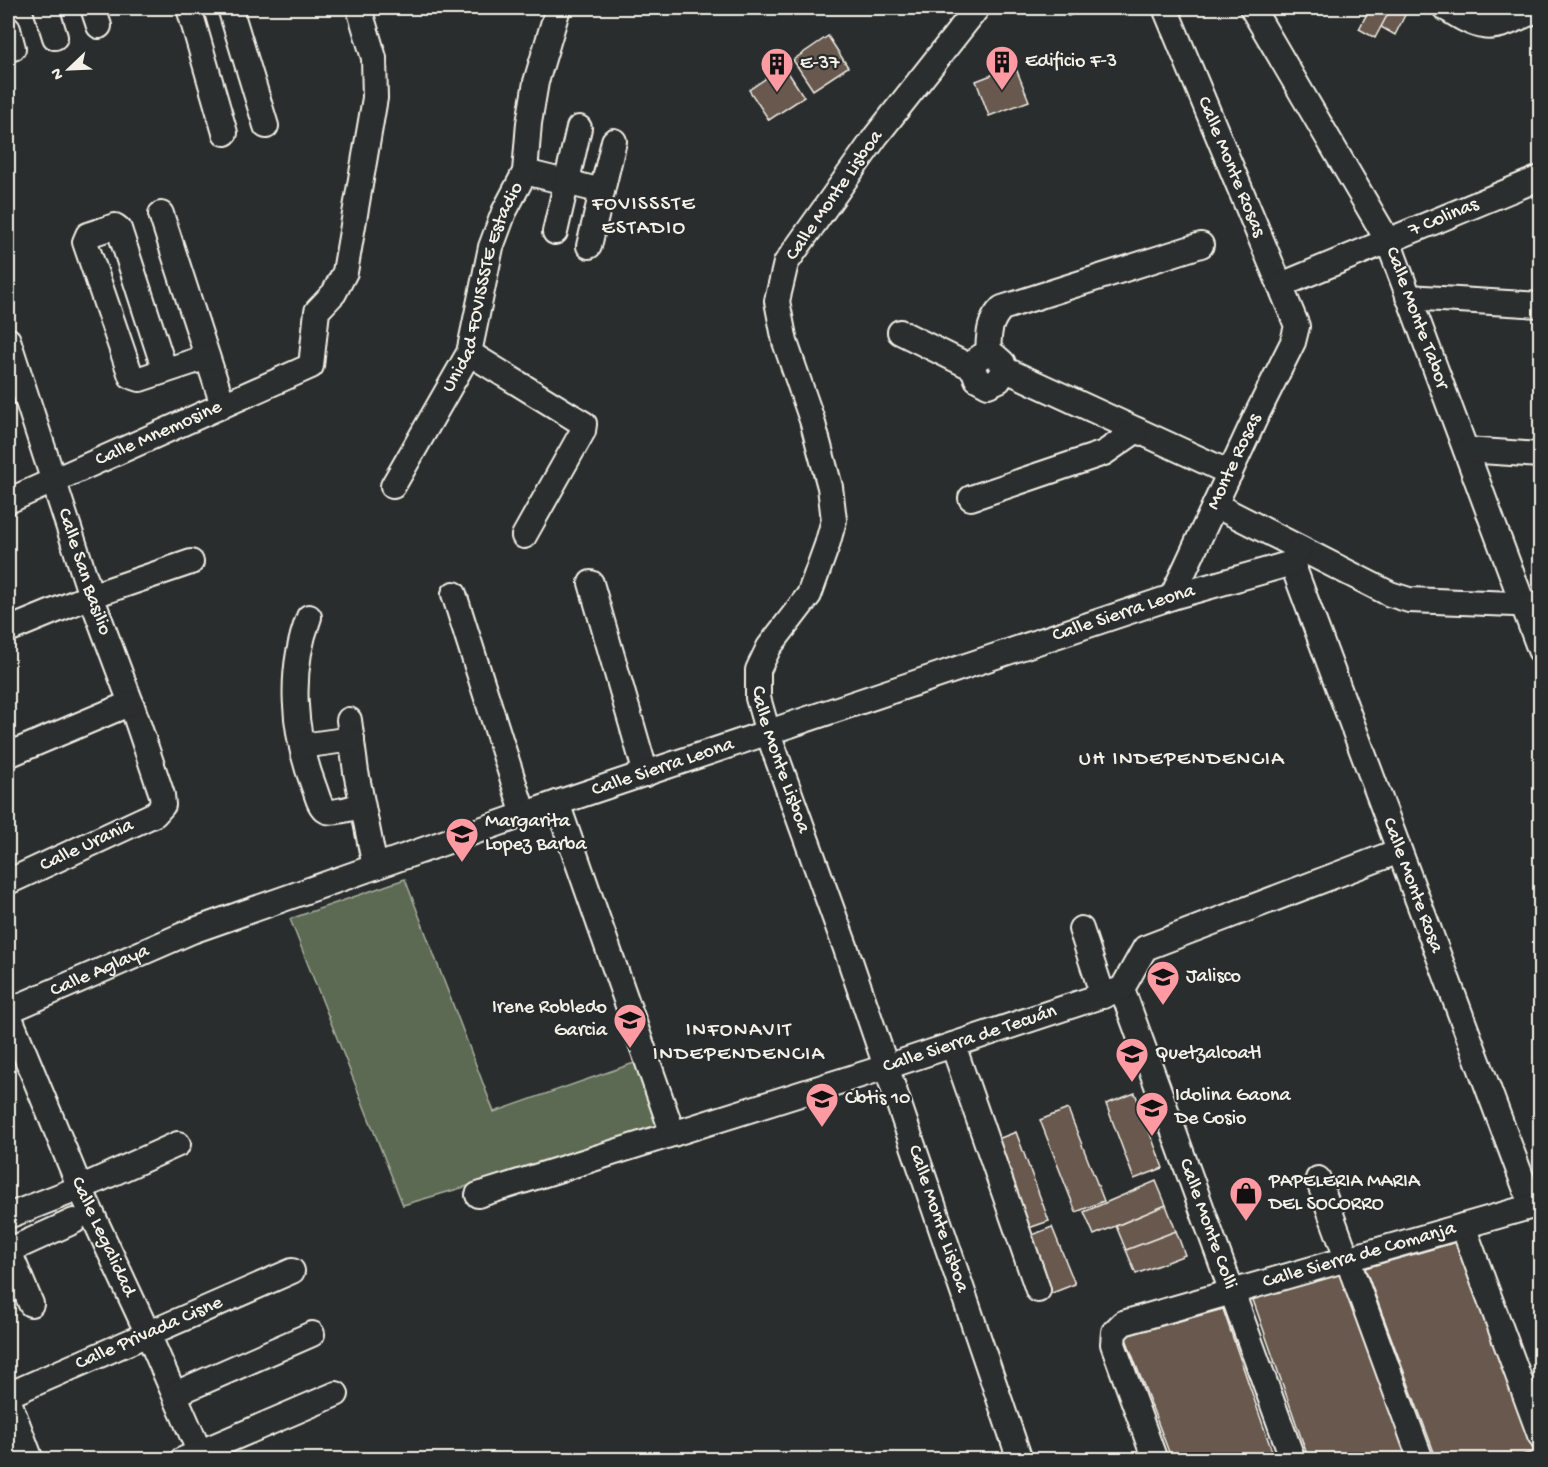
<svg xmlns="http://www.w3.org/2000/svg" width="1548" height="1467" font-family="'Gochi Hand',sans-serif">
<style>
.green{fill:#5c6a52;stroke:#a8ae9d;stroke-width:1.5}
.building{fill:#67594e;stroke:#f4f1e8;stroke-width:1.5}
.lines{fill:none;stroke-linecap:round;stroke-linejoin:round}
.minor-casing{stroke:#f4f1e8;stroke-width:28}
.minor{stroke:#2a2d2e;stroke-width:24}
.labels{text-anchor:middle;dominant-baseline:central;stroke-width:4.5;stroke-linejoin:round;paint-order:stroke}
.poi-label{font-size:20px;fill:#f4f1e8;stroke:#2a2d2e;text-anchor:start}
.street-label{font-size:20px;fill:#f4f1e8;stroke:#2a2d2e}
.neighbourhood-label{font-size:21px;letter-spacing:1.5px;fill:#f4f1e8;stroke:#2a2d2e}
</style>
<rect width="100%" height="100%" fill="#2a2d2e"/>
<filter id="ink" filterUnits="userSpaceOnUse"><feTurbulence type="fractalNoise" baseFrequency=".0167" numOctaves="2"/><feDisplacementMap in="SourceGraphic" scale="12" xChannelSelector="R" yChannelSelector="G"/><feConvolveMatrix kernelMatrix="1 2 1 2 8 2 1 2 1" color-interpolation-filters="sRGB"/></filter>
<g filter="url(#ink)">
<path class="green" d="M 405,879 L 494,1112 L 637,1062 L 659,1130 L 403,1205 L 290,919 Z"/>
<path class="building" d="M 1065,8 L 1091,8 L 1068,16 Z
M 1370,8 L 1391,8 L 1375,38 L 1359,29 Z
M 1391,8 L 1408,9 L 1395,35 L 1381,27 Z
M 828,36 L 848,67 L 813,90 L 793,60 Z
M 784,66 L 804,97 L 769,120 L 749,90 Z
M 1015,66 L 1029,101 L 989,116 L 976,81 Z
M 1135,1093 L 1163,1168 L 1134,1179 L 1106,1104 Z
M 1068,1109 L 1104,1201 L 1076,1212 L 1040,1120 Z
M 1016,1132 L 1049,1221 L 1023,1230 L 990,1142 Z
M 1156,1181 L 1166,1205 L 1094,1235 L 1084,1212 Z
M 1166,1205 L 1176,1231 L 1126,1250 L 1116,1226 Z
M 1052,1227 L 1075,1284 L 1047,1295 L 1025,1238 Z
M 1176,1231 L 1185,1255 L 1136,1274 L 1126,1250 Z
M 1457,1242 L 1534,1452 L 1503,1460 L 1437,1460 L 1365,1268 Z
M 1341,1272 L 1410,1460 L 1309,1460 L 1252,1297 Z
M 1223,1309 L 1275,1460 L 1172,1460 L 1125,1336 Z"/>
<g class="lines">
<defs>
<g id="minor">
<path d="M 46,8 L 55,37"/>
<path d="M 93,8 L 99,26"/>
<path d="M 189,8 L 225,133"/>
<path d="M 230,8 L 266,126"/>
<path id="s1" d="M 977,8 L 876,136 L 786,263 L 777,301 L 785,342 L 812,420 L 830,487 L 834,520 L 827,545 L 809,595 L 769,647 L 758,670 L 758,698 L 768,733 L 845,946 L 1020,1460"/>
<path id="s2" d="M 1165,8 L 1297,326 L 1293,342 L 1257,414 L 1172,597"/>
<path id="s3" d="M 1252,8 L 1388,241 L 1540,650"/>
<path d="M 1445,8 C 1456,14 1469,24 1483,26 C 1500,30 1524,15 1540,8"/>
<path d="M 8,29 L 13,48"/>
<path d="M 525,172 L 602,191"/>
<path d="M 161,214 L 223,405"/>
<path d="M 555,232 L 579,128"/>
<path d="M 589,246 L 614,141"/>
<path id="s4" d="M 1281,285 L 1540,178"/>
<path d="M 1408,297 L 1540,305"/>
<path d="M 900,332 L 973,368"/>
<path id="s5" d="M 8,340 L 91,596 L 131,703 L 162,795 L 163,805 L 155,814 L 8,882"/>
<path d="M 469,353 L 584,424 L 583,431 L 524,536"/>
<path d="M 988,354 C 989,335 988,322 1002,308 L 1201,245"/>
<path d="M 1004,369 L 999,380 L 988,385 L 977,379 L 973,368 C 976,357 983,353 994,355 L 1003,363 L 1004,369 L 1230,473"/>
<path d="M 165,371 L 119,229 L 115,226 L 88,235 L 85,242 L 131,376 L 140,379 L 207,357"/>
<path d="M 1466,450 L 1540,455"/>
<path id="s6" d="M 393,486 L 469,353 L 491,247 L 504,212 L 525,172 L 529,123 L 536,82 L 558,8"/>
<path d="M 971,498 L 1104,453 L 1137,430"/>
<path id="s7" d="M 8,501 L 311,366 L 317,311 L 334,293 L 345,272 L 375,98 L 374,58 L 359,8"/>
<path d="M 1215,505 L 1390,594 L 1409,600 L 1538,605"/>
<path id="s8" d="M 1292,563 L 1532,1206"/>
<path d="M 591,583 L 646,774"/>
<path d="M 454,594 L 524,815"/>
<path d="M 309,617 C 288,672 293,732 314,787 C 317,794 319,807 327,811 C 333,814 355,807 362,805"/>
<path d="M 8,630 L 91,596 L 191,562"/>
<path d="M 349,720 L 356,772 L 375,867"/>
<path d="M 302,746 L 352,739"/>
<path d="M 8,755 L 131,703"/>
<path d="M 557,803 L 673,1134"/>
<path d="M 1081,929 L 1103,996"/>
<path id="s9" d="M 1122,989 L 1293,1460"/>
<path id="s10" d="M 8,1011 L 192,931 L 557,803 L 1172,597 L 1292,563 L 1299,549"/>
<path id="s11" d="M 8,1013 L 80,1188 L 148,1334 L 203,1460"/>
<path d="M 953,1045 L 1038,1290"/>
<path d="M 1318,1179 L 1421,1460"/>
<path id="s12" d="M 478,1195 L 886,1067 L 1122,989 L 1145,948 L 1399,851"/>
<path d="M 8,1216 L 80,1188 L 178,1144"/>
<path d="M 1463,1226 L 1540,1435"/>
<path d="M 8,1249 L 31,1304"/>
<path d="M 8,1251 L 74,1221"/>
<path d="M 175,1394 L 312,1334"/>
<path id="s13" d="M 8,1395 L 292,1271"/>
<path d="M 8,1399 L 31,1460"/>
<path d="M 182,1460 L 336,1394"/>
<path id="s14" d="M 1155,1460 L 1113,1344 L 1114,1332 L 1123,1323 L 1540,1204"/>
</g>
</defs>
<use href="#minor" class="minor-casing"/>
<use href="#minor" class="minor"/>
</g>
</g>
<defs>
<symbol id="building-pin" viewBox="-11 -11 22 30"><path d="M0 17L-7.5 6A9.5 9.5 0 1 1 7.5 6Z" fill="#ff9aa2" stroke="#2a2d2e"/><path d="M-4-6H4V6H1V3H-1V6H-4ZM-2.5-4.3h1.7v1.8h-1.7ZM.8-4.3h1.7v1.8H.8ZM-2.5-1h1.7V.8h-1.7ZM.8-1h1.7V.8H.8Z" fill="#111"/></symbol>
<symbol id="school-pin" viewBox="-11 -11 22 30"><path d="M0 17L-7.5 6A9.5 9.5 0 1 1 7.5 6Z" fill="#ff9aa2" stroke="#2a2d2e"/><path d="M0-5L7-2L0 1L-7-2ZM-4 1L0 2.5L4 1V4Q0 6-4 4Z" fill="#111"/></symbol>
<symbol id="university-pin" viewBox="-11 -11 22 30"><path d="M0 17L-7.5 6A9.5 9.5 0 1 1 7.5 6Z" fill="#ff9aa2" stroke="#2a2d2e"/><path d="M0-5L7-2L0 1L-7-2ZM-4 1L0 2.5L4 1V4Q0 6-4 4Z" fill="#111"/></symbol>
<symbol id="shop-pin" viewBox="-11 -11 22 30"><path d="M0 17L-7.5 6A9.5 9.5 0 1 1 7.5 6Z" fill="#ff9aa2" stroke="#2a2d2e"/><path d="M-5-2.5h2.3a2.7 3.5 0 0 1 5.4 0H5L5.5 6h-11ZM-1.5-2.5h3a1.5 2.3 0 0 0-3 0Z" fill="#111"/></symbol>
</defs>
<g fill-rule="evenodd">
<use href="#building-pin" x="983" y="43" width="38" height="52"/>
<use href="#building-pin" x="758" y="45" width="38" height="52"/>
<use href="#school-pin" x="443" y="815" width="38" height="52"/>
<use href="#school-pin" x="1144" y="958" width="38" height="52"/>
<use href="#school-pin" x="611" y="1001" width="38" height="52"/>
<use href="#school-pin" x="1113" y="1035" width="38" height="52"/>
<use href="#university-pin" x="803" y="1080" width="38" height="52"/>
<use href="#school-pin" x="1133" y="1089" width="38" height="52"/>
<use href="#shop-pin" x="1227" y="1174" width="38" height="52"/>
</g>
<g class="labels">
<g class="poi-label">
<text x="1025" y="62">Edificio F-3</text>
<text x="800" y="64">E-37</text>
<text x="485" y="822">Margarita<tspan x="485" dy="23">Lopez Barba</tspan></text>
<text x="1186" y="977">Jalisco</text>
<text x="607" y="1008" text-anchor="end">Irene Robledo<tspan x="607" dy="23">Garcia</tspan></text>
<text x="1155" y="1054">Quetzalcoatl</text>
<text x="1175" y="1096">Idolina Gaona<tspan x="1175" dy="23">De Cosio</tspan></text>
<text x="845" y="1099">Cbtis 10</text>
<text x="1269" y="1182">PAPELERIA MARIA<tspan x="1269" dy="23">DEL SOCORRO</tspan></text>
</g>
<g class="street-label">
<text stroke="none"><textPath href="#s2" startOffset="172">Calle Monte Rosas</textPath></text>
<text transform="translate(835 196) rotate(-55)">Calle Monte Lisboa</text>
<text stroke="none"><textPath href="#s4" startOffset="176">7 Colinas</textPath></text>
<text stroke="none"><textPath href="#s6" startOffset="220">Unidad FOVISSSTE Estadio</textPath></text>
<text stroke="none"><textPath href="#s3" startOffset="352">Calle Monte Tabor</textPath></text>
<text stroke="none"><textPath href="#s7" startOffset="165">Calle Mnemosine</textPath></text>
<text transform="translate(1235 462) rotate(-65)">Monte Rosas</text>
<text stroke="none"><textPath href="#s5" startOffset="244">Calle San Basilio</textPath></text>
<text stroke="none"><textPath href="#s10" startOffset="1185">Calle Sierra Leona</textPath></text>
<text stroke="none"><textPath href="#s1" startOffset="848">Calle Monte Lisboa</textPath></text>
<text stroke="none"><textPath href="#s10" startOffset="699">Calle Sierra Leona</textPath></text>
<text transform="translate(87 846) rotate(-25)">Calle Urania</text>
<text stroke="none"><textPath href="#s8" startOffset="344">Calle Monte Rosa</textPath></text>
<text stroke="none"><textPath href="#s10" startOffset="100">Calle Aglaya</textPath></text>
<text stroke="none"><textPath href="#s12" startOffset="516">Calle Sierra de Tecuán</textPath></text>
<text stroke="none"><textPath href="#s1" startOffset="1334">Calle Monte Lisboa</textPath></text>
<text stroke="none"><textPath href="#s9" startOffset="250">Calle Monte Colli</textPath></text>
<text stroke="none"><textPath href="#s11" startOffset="243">Calle Legalidad</textPath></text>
<text stroke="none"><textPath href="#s14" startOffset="394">Calle Sierra de Comanja</textPath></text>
<text stroke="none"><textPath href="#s13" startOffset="154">Calle Privada Cisne</textPath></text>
</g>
<g class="neighbourhood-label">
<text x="644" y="205">FOVISSSTE<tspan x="644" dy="24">ESTADIO</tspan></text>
<text x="1182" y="760">UH INDEPENDENCIA</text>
<text x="739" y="1031">INFONAVIT<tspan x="739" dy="24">INDEPENDENCIA</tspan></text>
</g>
</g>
<rect width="1548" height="1467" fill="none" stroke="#2a2d2e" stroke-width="30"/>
<rect x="15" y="15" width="1518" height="1437" fill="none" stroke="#f4f1e8" stroke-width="2" filter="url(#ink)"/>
<g transform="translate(69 69) rotate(247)" stroke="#2a2d2e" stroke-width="4.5" paint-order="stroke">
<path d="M0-4.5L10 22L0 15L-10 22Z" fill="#f4f1e8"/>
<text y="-9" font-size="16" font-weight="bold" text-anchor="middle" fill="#f4f1e8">N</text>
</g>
</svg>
